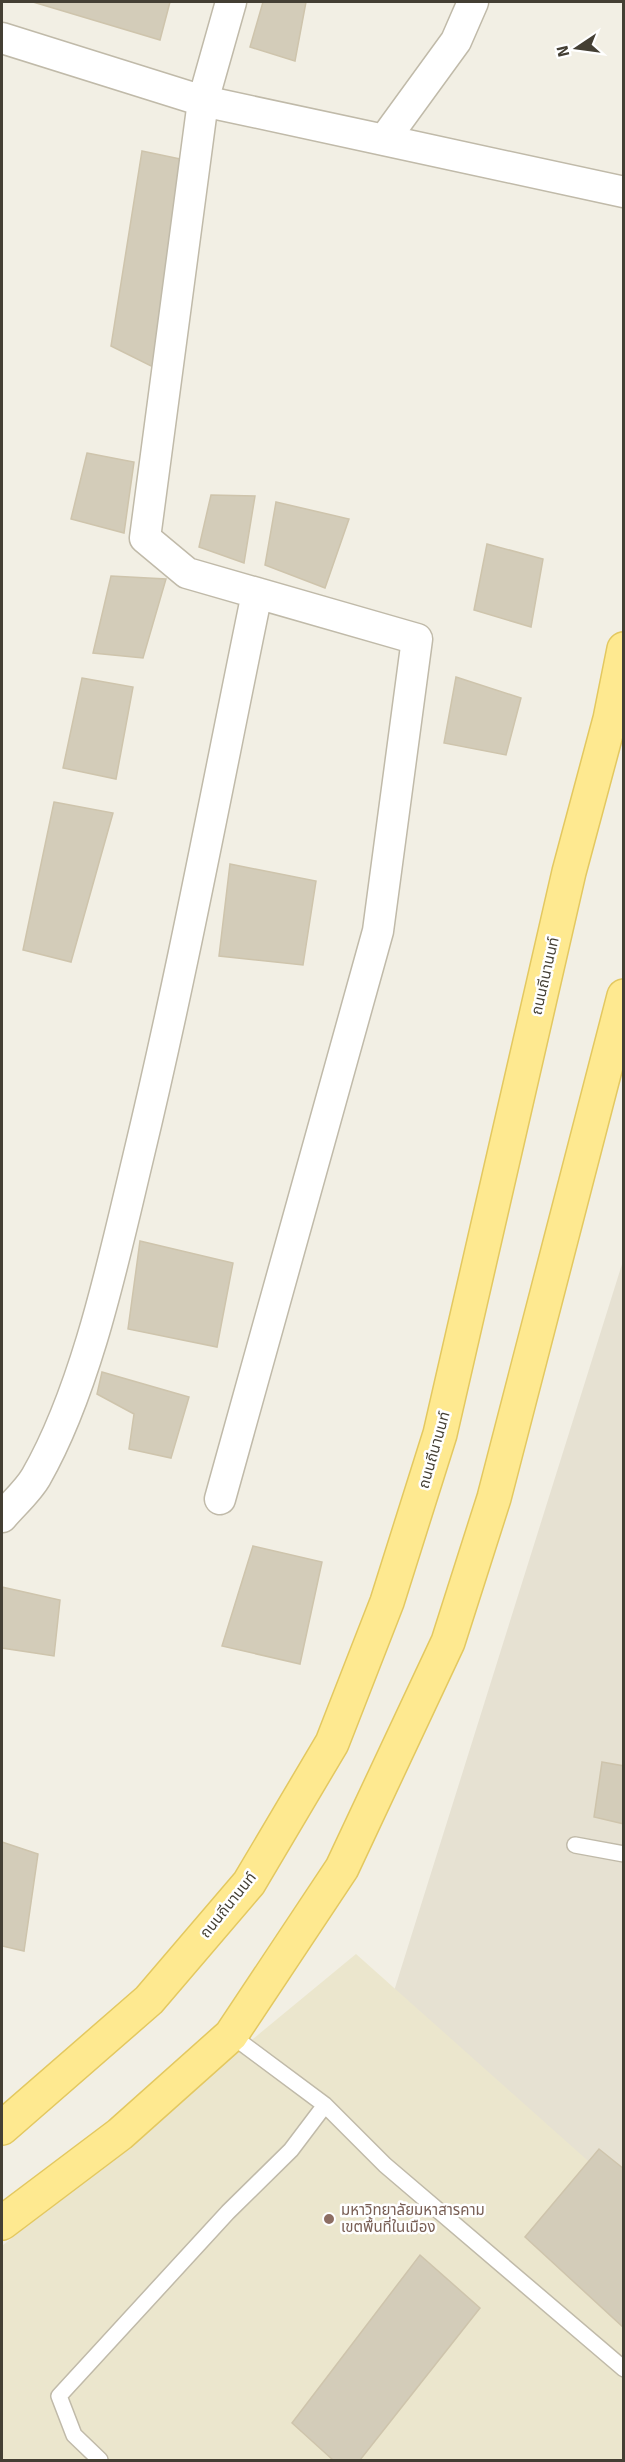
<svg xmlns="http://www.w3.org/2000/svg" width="625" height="2462" font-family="Signika,'Noto Sans Thai',sans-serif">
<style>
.residential{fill:#e6e1d2}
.education{fill:#ebe6cd}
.building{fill:#d3ccb9;stroke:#cec4ac;stroke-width:1.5}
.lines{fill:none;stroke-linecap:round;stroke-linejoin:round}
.lane-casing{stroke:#c0baa9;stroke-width:18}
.street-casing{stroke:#c0baa9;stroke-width:33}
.primary-casing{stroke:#e3c860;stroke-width:36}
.lane{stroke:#fff;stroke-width:15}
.street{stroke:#fff;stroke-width:30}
.primary{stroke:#fee990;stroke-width:33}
.education-dot{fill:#8d6e63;stroke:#fff;stroke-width:2}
.labels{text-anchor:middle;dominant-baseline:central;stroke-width:5;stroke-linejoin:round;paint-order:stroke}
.street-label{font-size:15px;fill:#443f34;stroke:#fff}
.education-label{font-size:15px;fill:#785e54;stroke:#fff;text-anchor:start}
</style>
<rect width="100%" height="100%" fill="#f2efe4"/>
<path class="residential" d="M 623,1261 L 623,2460 L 2,2460 L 389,2007 Z"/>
<path class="education" d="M 356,1954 L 623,2192 L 623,2460 L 2,2460 L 2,2246 Z"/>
<path class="building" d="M 33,2 L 170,2 L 160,40 Z
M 263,2 L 306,2 L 295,61 L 250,47 Z
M 142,151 L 195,162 L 153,367 L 111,346 Z
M 87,453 L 134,462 L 124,533 L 71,519 Z
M 211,495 L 255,496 L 244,563 L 199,547 Z
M 276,502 L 349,519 L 325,588 L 265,565 Z
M 487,544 L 543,559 L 531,627 L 474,610 Z
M 111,576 L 166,579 L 143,658 L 93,653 Z
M 456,677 L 521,698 L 506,755 L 444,743 Z
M 82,678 L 133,687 L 116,779 L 63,768 Z
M 54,802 L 113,813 L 71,962 L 23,950 Z
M 230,864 L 316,881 L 303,965 L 219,956 Z
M 140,1241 L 233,1263 L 217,1347 L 128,1329 Z
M 102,1372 L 189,1397 L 171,1458 L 129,1449 L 134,1414 L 97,1394 Z
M 253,1546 L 322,1562 L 300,1664 L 222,1646 Z
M 2,1587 L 60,1600 L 54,1656 L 2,1648 Z
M 602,1762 L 624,1766 L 624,1824 L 594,1817 Z
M 2,1842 L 38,1854 L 24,1951 L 2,1946 Z
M 599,2149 L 624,2169 L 624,2328 L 525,2237 Z
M 420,2255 L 480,2308 L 360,2460 L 333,2460 L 292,2423 Z"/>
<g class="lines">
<defs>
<path id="lane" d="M 575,1845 L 624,1854
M 231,2035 L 325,2105 L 385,2165 L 624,2369
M 100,2460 L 74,2435 L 59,2396 L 228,2212 L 291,2150 L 325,2105"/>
<path id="street" d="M 2,38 L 203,101 L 384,140 L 456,41 L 473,2
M 384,140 L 624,192
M 220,1499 L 378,931 L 417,639 L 187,573 L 145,538 L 203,101 L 231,2
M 2,1517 C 13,1504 28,1491 36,1477 C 87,1388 114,1258 138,1158 C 183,971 218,782 257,593"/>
<path id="primary" d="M 2,2128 L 149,2000 L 249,1883 L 332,1743 L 387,1602 L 440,1434 L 569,872 L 610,719 L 624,649
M 2,2223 L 120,2134 L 231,2035 L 342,1868 L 448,1642 L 494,1498 L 624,996"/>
</defs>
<use href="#lane" class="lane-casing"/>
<use href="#street" class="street-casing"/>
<use href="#primary" class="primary-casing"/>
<use href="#lane" class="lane"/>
<use href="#street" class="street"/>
<use href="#primary" class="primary"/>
</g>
<circle class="education-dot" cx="329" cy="2219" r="6"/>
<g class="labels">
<g class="street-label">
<text transform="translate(545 976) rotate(-77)">ถนนถีนานนท์</text>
<text transform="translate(434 1450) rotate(-74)">ถนนถีนานนท์</text>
<text transform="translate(228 1905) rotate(-51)">ถนนถีนานนท์</text>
</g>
<g class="education-label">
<text x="341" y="2210">มหาวิทยาลัยมหาสารคาม<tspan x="341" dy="17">เขตพื้นที่ในเมือง</tspan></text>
</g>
</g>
<rect width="625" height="2462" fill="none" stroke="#443f34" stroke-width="6"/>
<g transform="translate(577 48) rotate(257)" stroke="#ffffff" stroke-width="4.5" paint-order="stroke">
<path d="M0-4.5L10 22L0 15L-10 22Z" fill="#443f34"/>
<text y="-9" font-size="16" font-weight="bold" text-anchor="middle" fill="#443f34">N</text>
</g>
</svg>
